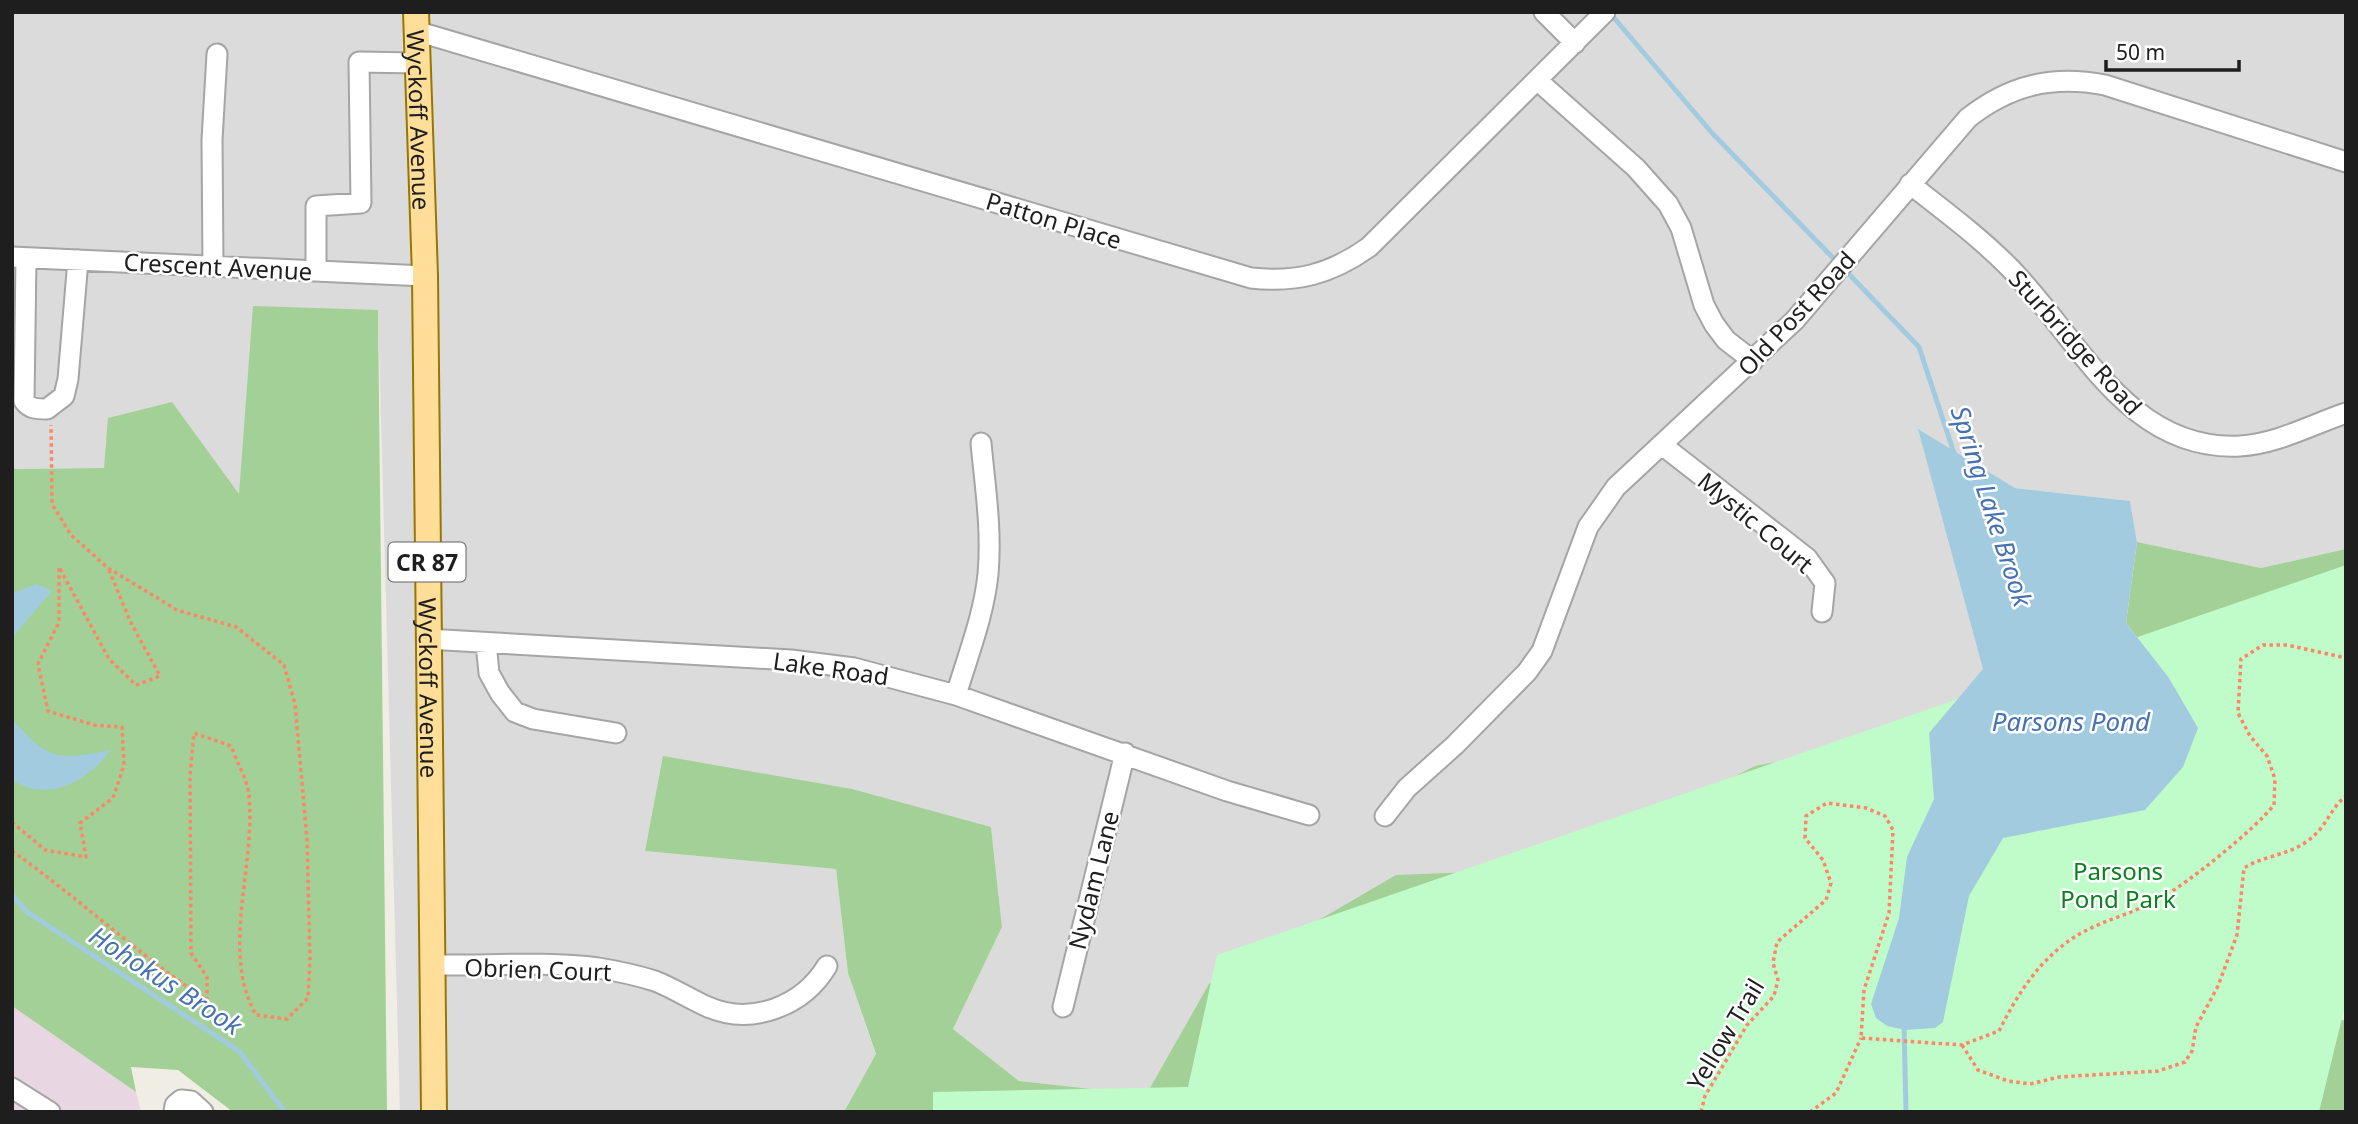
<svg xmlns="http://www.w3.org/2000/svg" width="2358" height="1124" font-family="'Noto Sans',sans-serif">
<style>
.residential{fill:#dcdbdb}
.industrial{fill:#e9d6e3}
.forest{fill:#a2d097}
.park{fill:#c0fbca}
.water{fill:#a3cbdf}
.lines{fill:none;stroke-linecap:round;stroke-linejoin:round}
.stream{stroke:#a3cbdf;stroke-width:5}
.minor-casing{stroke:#a5a5a5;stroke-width:23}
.major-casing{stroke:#997600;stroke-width:28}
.path{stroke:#fe8566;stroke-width:3.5;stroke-dasharray:3.5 3.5;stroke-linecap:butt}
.minor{stroke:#fff;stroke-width:19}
.major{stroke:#ffde9a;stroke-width:24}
.labels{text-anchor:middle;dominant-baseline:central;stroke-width:5;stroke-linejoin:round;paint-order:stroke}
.shield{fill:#fff;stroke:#626262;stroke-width:2}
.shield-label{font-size:23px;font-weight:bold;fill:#1e1e1e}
.street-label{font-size:24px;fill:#1e1e1e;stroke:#fff}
.park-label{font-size:24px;fill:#08811e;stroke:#fff}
.water-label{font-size:26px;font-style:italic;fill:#4772b2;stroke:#fff}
</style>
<rect width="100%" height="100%" fill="#f0ede4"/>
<path class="residential" d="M 12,12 L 2346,12 L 2346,549 L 2261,568 L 2137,542 L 2130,501 L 2015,488 L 1919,430 L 1984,669 L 1929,733 L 1146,1095 L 1019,1081 L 953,1029 L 1002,927 L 991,827 L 645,851 L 836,869 L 848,973 L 876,1055 L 844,1112 L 400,1112 L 378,311 L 240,495 L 104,468 L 12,469 Z"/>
<path class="industrial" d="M 12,1006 L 136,1092 L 141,1112 L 12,1112 Z"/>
<path class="forest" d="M 253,306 L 378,310 L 387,1112 L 233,1112 L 178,1070 L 131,1067 L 136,1092 L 12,1006 L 12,469 L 104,468 L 108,418 L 172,402 L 239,494 Z
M 2137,542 L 2261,568 L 2346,549 L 2346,990 L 2337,1018 L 2346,1021 L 2346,1112 L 844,1112 L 876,1054 L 848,973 L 836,869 L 645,851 L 663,756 L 852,789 L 991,827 L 1002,927 L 953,1029 L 1019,1081 L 1146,1095 L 1209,984 L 1396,875 L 1552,869 L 1755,766 L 1929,733 L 2169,678 L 2126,623 Z"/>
<path class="park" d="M 2346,565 L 2346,1002 L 2319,1112 L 933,1112 L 933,1092 L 1188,1087 L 1217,955 Z"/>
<path class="water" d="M 1918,429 L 2015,488 L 2130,501 L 2137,542 L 2126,623 L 2169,678 L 2198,728 L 2183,767 L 2145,810 L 2003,838 L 1969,896 L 1943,1022 L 1935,1028 L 1905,1030 L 1887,1026 L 1876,1018 L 1871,1004 L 1899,918 L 1907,857 L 1934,799 L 1929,733 L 1983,669 Z
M 37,584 L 52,591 L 12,638 L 12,593 Z
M 12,719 C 50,762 57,760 111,750 C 86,782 50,803 12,780 Z"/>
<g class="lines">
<path class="stream" d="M 1609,12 L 1712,133 L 1838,263
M 1845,270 L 1919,347 L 1955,456
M 12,895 L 27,912 L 239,1051 L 285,1112
M 1904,1024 L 1906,1112"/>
<defs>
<path id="minor" d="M 1544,12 L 1575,43
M 416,31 L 1251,278 C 1297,283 1331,274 1369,247 L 1605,12
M 1537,80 L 1636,168 L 1668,204 L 1681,228 L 1704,305 L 1714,324 L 1726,340 L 1753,361
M 1910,184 C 1943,210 1977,235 2007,265 C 2077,334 2126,452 2240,446 C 2276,444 2311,425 2346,413
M 12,257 L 425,276
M 26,258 L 24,401 C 30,409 37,409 47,409 L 64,396 L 68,379 L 78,260
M 213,265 L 212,140 L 217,54
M 316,270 L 316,206 L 361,203 L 359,62 L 417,63
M 1662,445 L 1807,558 L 1825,583 L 1822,612
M 427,639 L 791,660 L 854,668 L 956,695 L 1227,791 L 1309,815
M 486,643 L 489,673 L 500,693 L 515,712 L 533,719 L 616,733
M 956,695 C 968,655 984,615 988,574 C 992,530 985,486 981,443
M 1385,816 L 1407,788 L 1455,745 L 1527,672 L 1542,651 L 1588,527 L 1616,487 L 1795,320 L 1968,118 C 2010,85 2052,75 2105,85 L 2346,162
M 433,965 C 487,966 545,961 598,968 C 617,971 636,975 655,981 C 673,988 690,999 708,1007 C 752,1026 803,1006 827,966
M 1063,1007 L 1125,753
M 12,1088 L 50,1112
M 174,1112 L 175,1105 L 181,1100 L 191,1101 L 203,1112"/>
<g id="major">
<path id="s1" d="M 416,12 L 425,276 L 434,1112"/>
</g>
</defs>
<use href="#minor" class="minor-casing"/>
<use href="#major" class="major-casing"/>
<path class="path" d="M 12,822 L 45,850 L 86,857 L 80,823 L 113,798 L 124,765 L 122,727 L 94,725 L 48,711 L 38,664 L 59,622 L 59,567 L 109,659 L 136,685 L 160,676 L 130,621 L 109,570
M 12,851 C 79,898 138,955 207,1000 L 207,977 L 191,953 L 190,776 L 194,733 L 231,746 C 236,761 248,780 249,796 C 256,865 220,953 256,1015 L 287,1019 L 308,998 L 310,960 L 307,839 L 295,704 L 284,665 L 236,627 L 177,610 L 108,568 L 71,535 L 52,504 L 51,425
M 1962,1045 L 1978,1070 L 2008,1081 L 2030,1084 L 2059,1077 L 2158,1071 L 2185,1062 L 2192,1051 L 2196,1027 L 2218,986 L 2237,935 L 2244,868 C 2263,856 2288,855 2306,842 C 2327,828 2330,808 2346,796
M 1701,1112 L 1705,1096 L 1747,1025 L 1774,996 L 1778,980 L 1773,963 L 1777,942 L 1826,900 L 1831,883 L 1823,860 L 1805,838 L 1806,816 L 1827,803 L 1866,808 L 1885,816 L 1893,830 L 1889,913 L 1864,990 L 1861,1038 L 1962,1045 L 1999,1031 C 2015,999 2034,968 2062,946 C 2090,923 2127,916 2158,900 C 2188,883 2253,831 2274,805 L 2275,779 L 2267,756 L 2250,736 L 2238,713 L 2241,659 L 2263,645 L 2287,645 L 2346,658
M 1810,1112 L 1836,1093 L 1861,1038"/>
<use href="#minor" class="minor"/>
<use href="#major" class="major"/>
</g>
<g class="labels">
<rect class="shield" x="388.5" y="542.5" width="77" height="39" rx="5"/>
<g class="shield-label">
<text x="427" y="562">CR 87</text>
</g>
<g class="street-label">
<text stroke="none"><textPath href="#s1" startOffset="108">Wyckoff Avenue</textPath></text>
<text transform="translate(1054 220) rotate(17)">Patton Place</text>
<text transform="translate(218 266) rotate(3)">Crescent Avenue</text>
<text transform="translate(1796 313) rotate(-47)">Old Post Road</text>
<text transform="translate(2076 342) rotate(48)">Sturbridge Road</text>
<text transform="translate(1756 522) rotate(40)">Mystic Court</text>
<text transform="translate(831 668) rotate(8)">Lake Road</text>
<text stroke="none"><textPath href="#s1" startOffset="676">Wyckoff Avenue</textPath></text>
<text transform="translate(1093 880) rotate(-76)">Nydam Lane</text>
<text transform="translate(538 969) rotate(2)">Obrien Court</text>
<text transform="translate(1725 1034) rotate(-59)">Yellow Trail</text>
</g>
<g class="park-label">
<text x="2118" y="870">Parsons<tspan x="2118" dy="28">Pond Park</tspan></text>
</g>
<g class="water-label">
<text transform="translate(1992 506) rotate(72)">Spring Lake Brook</text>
<text x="2071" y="721">Parsons Pond</text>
<text transform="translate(166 980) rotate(33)">Hohokus Brook</text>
</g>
</g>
<rect width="2358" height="1124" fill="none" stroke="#1e1e1e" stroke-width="28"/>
<path d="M2106 60v10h133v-10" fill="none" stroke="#1e1e1e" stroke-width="3.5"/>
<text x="2116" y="60" font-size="21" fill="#1e1e1e" stroke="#ffffff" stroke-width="5" paint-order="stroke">50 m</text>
</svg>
